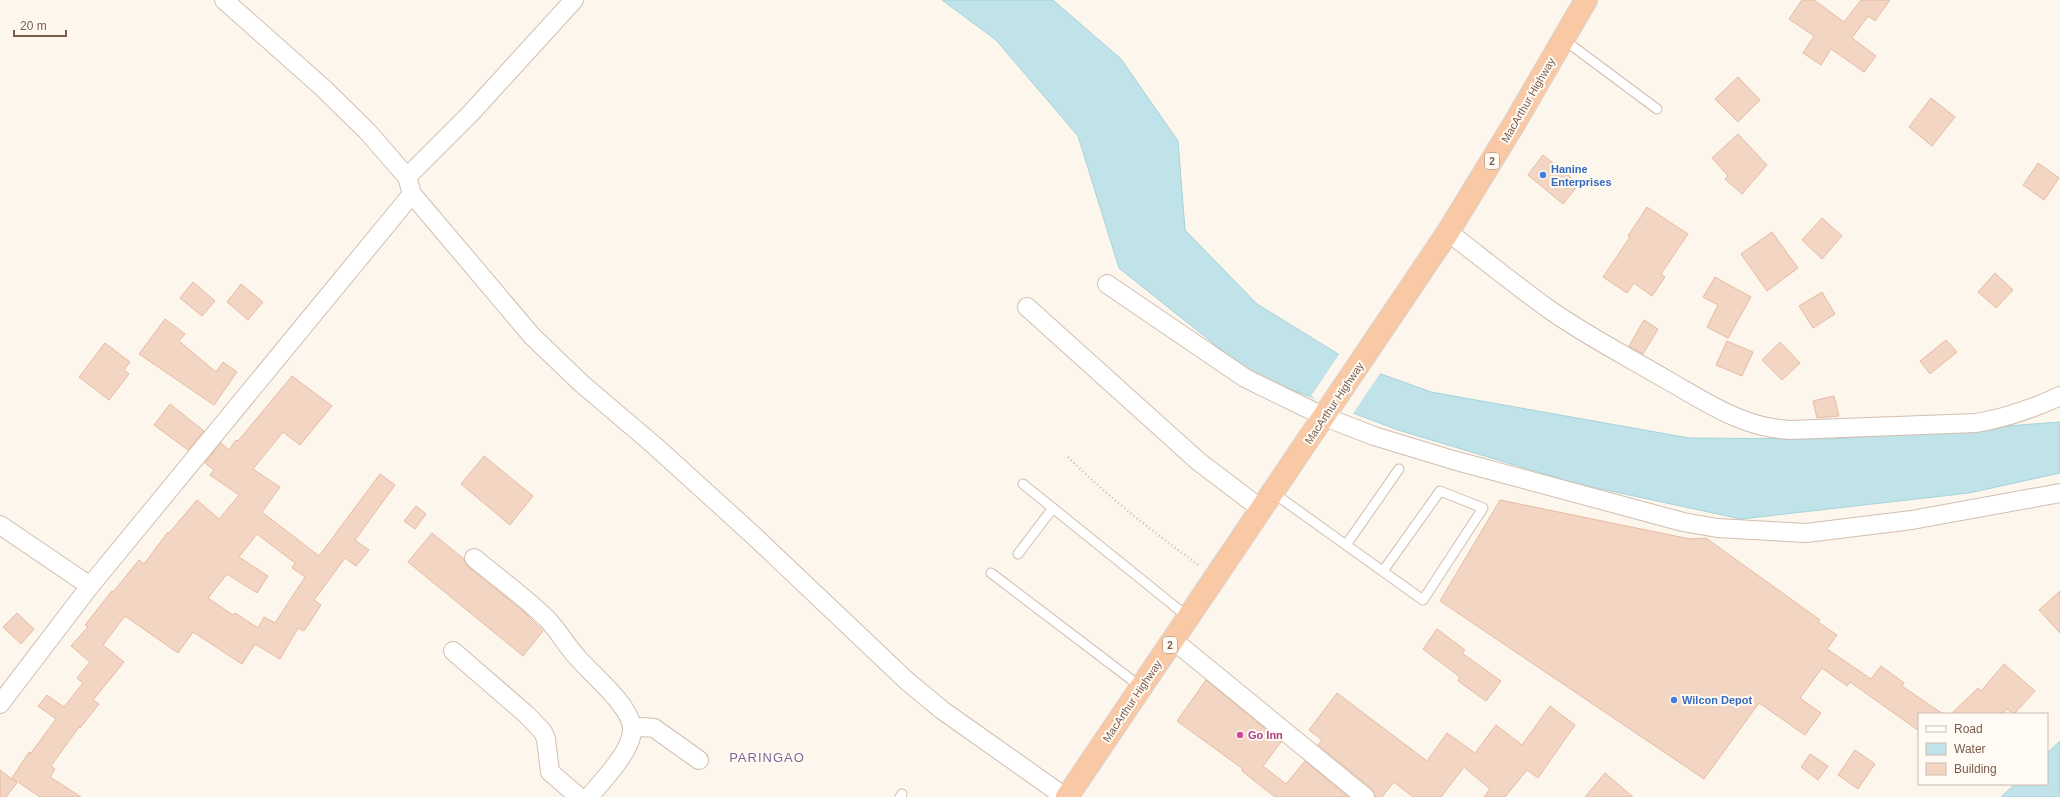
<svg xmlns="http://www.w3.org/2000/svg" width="2060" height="797" font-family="Arial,sans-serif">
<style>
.water{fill:#bfe3e8;stroke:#a5d3da}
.pier{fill:#fdf6ec}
.building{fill:#f3d5c3;stroke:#e6bba3;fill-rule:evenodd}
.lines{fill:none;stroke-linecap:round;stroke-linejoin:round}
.service-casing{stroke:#d1beb0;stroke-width:11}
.minor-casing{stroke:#d1beb0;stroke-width:20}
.trunk-casing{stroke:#dad1cd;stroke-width:24}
.path{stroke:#d9b8a5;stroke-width:2.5;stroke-dasharray:1 3;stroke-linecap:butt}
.service{stroke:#fff;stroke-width:9}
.minor{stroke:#fff;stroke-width:18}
.trunk{stroke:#f9c8a4;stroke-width:22}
.shop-dot{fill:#3f7fe0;stroke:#fffaf3;stroke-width:1.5}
.hotel-dot{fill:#d1479c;stroke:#fffaf3;stroke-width:1.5}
.labels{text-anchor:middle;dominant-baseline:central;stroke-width:4;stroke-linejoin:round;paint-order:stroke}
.shield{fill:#fffaf3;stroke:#a28b7f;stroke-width:1}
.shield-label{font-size:10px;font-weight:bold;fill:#7a5c4d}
.street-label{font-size:11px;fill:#7a5c4d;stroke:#fffaf3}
.shop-label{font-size:11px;font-weight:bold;fill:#366cbe;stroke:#fffaf3;text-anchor:start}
.hotel-label{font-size:11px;font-weight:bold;fill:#b23c85;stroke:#fffaf3;text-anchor:start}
.quarter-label{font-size:13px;letter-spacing:1px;fill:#846695;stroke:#fffaf3}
</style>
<rect width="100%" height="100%" fill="#fdf6ec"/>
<path class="water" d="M 942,0 L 1053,0 L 1121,59 L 1178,141 L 1185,230 L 1257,304 L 1356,365 L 1431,392 L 1689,438 L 1833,439 L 2060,422 L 2060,473 L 1969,493 L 1741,519 L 1578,484 L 1398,430 L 1253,375 L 1119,268 L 1078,136 L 996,40 Z
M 2060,741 L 2060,797 L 2001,797 L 2015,784 L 2047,784 L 2047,753 Z"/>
<path class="pier" d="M 1340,353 L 1357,363 L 1381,372 L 1352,415 L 1321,403 L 1311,396 Z"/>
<path class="building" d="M 1802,0 L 1814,0 L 1844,22 L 1861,0 L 1890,0 L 1875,21 L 1868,16 L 1852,38 L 1876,56 L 1864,72 L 1831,49 L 1821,65 L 1803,53 L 1814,36 L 1789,19 Z
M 1738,77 L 1760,100 L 1738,122 L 1715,99 Z
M 1931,98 L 1955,117 L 1932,146 L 1909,127 Z
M 1738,134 L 1767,165 L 1742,194 L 1725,179 L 1728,176 L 1712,158 Z
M 1543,155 L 1579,184 L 1563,204 L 1528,175 Z
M 2038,163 L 2059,178 L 2044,200 L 2023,185 Z
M 1647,207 L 1688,234 L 1661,274 L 1665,277 L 1652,296 L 1634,283 L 1627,293 L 1603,277 L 1630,237 L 1628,236 Z
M 1822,218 L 1842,236 L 1822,259 L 1802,240 Z
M 1772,232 L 1798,268 L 1767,291 L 1741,254 Z
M 1995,273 L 2013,290 L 1996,308 L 1978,292 Z
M 1715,277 L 1751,297 L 1728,338 L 1707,327 L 1718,305 L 1703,297 Z
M 193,282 L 215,301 L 202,316 L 180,298 Z
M 241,284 L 263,302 L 248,320 L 227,302 Z
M 1822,292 L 1835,314 L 1813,328 L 1799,306 Z
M 165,319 L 185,334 L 179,341 L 216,372 L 223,362 L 237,372 L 214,405 L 139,354 Z
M 1644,320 L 1658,329 L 1643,354 L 1629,346 Z
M 1946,340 L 1957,352 L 1930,374 L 1920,361 Z
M 1727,341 L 1753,352 L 1742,376 L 1716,365 Z
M 1780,342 L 1800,363 L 1782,380 L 1762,360 Z
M 105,343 L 130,362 L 124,370 L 129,374 L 109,400 L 79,377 Z
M 292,376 L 332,406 L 300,445 L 283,432 L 253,469 L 280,487 L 262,512 L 319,556 L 380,474 L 395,485 L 355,540 L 369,550 L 356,566 L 345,558 L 314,600 L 321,605 L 304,631 L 298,628 L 280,659 L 255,644 L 242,664 L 193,632 L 178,653 L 125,616 L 103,645 L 124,662 L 93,700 L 99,704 L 80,728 L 79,727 L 51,766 L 55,769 L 50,777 L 81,797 L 40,797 L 12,778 L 29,752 L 31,753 L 56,719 L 38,706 L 47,695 L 64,707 L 83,683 L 77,678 L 90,662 L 71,646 L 88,627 L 85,625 L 112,591 L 113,592 L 139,560 L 144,564 L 168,532 L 169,533 L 197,500 L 219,519 L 239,495 L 210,475 L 214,470 L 205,463 L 221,443 L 229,450 L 236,440 L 238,441 ZM 257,534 L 295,563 L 292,568 L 305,577 L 275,623 L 264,617 L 258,628 L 235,613 L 233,615 L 208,598 L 227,574 L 257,593 L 268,576 L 239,557 Z
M 1834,396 L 1839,416 L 1817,418 L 1813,401 Z
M 170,404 L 204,431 L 188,450 L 154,425 Z
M 484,456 L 533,496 L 510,525 L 461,484 Z
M 1500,500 L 1690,539 L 1706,538 L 1820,620 L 1818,622 L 1837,635 L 1827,649 L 1871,679 L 1881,666 L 1904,683 L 1902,686 L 1943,714 L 1919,714 L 1919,731 L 1850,682 L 1847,686 L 1822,668 L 1800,698 L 1821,713 L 1805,735 L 1759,703 L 1704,779 L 1440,601 Z
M 416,506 L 426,514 L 415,529 L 404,521 Z
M 432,533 L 464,559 L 467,566 L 523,611 L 543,631 L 523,656 L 408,562 Z
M 2060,591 L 2060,633 L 2039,610 Z
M 17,613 L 34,629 L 21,644 L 3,627 Z
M 1437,629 L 1465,650 L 1462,653 L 1501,681 L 1486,701 L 1458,681 L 1460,677 L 1423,649 Z
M 2004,664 L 2035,691 L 2014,714 L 2007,709 L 2002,714 L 1951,714 L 1978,688 L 1981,691 Z
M 1206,680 L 1281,742 L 1263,766 L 1286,784 L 1305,761 L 1348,797 L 1275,797 L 1242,771 L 1243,769 L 1177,721 Z
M 1337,693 L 1427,761 L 1447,733 L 1475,753 L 1496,725 L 1522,745 L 1550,706 L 1575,725 L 1538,778 L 1527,770 L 1505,797 L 1484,797 L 1490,789 L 1464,767 L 1441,797 L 1413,797 L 1394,782 L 1382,797 L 1375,797 L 1372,789 L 1318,745 L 1322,740 L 1309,730 Z
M 1855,750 L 1875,764 L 1858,789 L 1838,775 Z
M 1810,754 L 1828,766 L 1818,780 L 1801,767 Z
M 0,770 L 17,783 L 6,797 L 0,797 Z
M 1605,773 L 1633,797 L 1585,797 Z"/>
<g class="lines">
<defs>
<path id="service" d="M 1563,39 L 1657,109
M 1023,484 L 1188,617
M 1272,492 L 1423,600 L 1483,508 L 1440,491 L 1383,571
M 1346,545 L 1399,469
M 1018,554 L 1053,508
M 991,573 L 1141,687
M 900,797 L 902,794"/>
<path id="minor" d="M 224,0 L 322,87 L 367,131 L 407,177 L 412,194 L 532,336 L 581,383 L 655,446 L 753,535 L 907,681 L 942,710 L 1065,797
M 407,177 L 471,113 L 574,0
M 1448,232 C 1482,258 1515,285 1550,310 C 1587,336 1628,357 1667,380 C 1706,402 1743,428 1790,430 L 1976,423 C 2007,418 2032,409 2060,396
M 1107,284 L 1245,378 L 1325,417 L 1374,436 L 1453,460 L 1683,522 L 1717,528 L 1806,533 L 1912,520 L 2060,493
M 1027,307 L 1198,461 L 1261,509
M 0,525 L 90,586 L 412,194
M 474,558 C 498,578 525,597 547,619 C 558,630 566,645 577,657 C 591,674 634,708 632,731 C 631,752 602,781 589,797
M 1173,640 L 1365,797
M 453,651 L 527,715 L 543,732 L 546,739 L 550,772 L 579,797
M 0,704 L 90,586
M 633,729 L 642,727 L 654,728 L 699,760"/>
<path id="trunk" d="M 1067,797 L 1448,232 L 1514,124 L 1586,0"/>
</defs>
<use href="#service" class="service-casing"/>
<use href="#minor" class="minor-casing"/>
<use href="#trunk" class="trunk-casing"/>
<path class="path" d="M 1068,457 C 1109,498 1153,532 1200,566"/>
<use href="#service" class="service"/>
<use href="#minor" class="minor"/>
<use href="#trunk" class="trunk"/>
</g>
<g class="shop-dot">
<circle cx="1543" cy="175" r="4"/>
<circle cx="1674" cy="700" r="4"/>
</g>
<circle class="hotel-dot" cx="1240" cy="735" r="4"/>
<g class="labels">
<g class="shield">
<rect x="1485" y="153" width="14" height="16" rx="3"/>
<rect x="1163" y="637" width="14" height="16" rx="3"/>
</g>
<g class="shield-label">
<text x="1492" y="161">2</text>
<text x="1170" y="645">2</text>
</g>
<g class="street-label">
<text transform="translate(1528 100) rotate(-60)">MacArthur Highway</text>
<text transform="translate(1334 403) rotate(-56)">MacArthur Highway</text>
<text transform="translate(1132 701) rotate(-56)">MacArthur Highway</text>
</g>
<g class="shop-label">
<text x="1551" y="169">Hanine<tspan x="1551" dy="13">Enterprises</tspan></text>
<text x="1682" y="700">Wilcon Depot</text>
</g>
<g class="hotel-label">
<text x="1248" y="735">Go Inn</text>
</g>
<g class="quarter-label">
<text x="767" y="757">PARINGAO</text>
</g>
</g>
<rect x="1918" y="713" width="130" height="72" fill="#fffaf3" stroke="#cabbb1"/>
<rect x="1926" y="726" width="20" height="6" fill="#ffffff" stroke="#cabbb1"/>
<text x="1954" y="733" font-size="12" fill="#7a5c4d">Road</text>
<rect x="1926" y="743" width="20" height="12" fill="#bfe3e8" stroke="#cabbb1"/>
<text x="1954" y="753" font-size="12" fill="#7a5c4d">Water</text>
<rect x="1926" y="763" width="20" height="12" fill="#f3d5c3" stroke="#cabbb1"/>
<text x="1954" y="773" font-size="12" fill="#7a5c4d">Building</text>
<path d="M14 30v6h52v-6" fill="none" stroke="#7a5c4d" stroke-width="2"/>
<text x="20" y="30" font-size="12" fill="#7a5c4d" stroke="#fffaf3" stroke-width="3" paint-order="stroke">20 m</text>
</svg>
